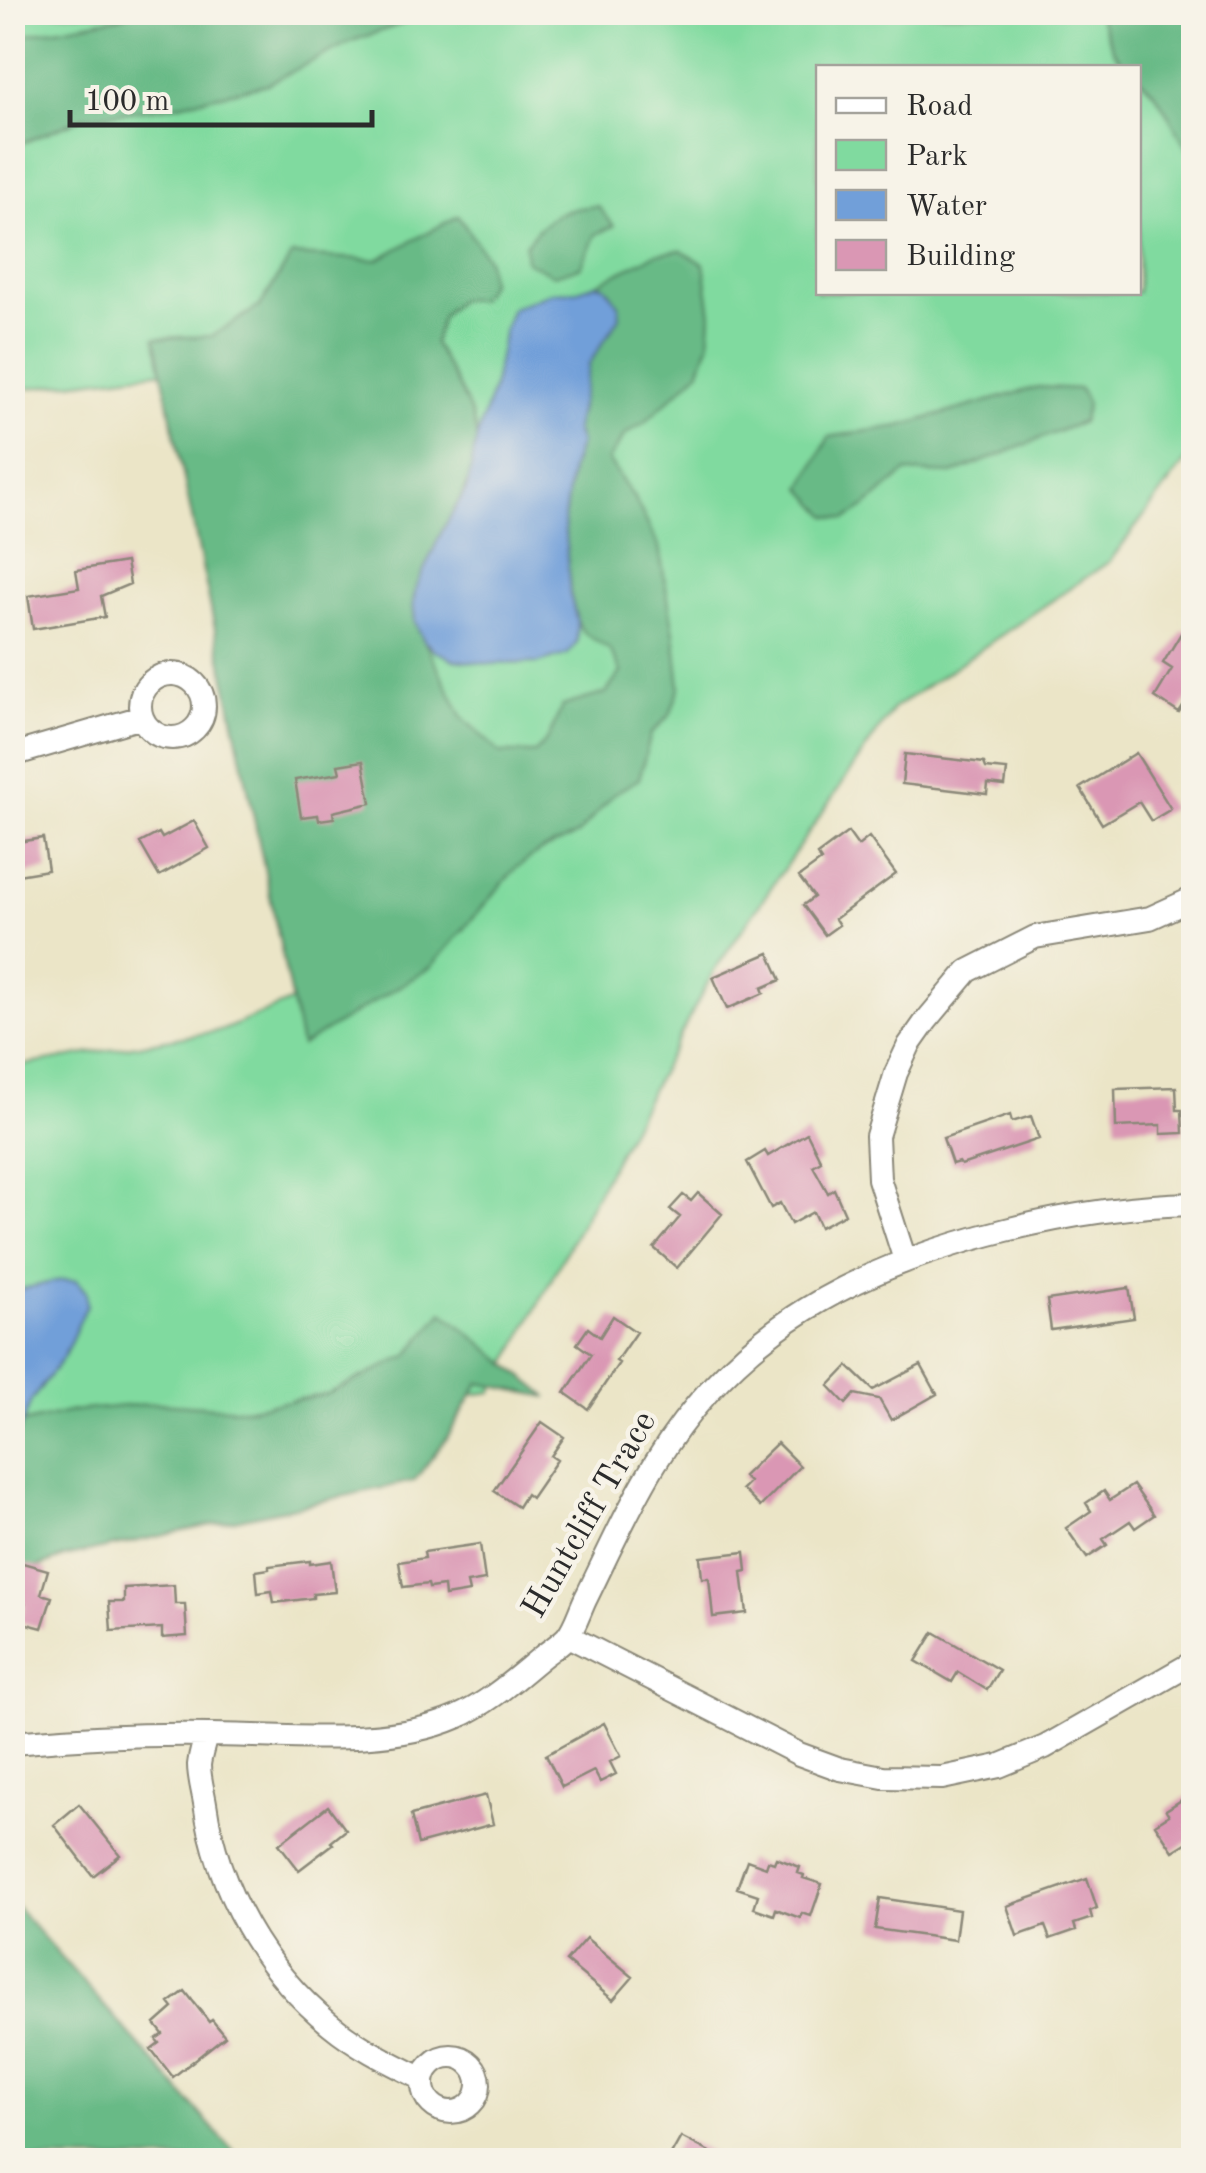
<svg xmlns="http://www.w3.org/2000/svg" width="1206" height="2173" font-family="'Old Standard TT',serif">
<style>
.green{fill:#80da9f;stroke:#568265;stroke-width:2.5}
.forest{fill:#68ba86;stroke:#4a7258;stroke-width:2.5}
.water{fill:#719fd9;stroke:#4e6582;stroke-width:2.5}
.lines{fill:none;stroke-linecap:round;stroke-linejoin:round}
.stream{stroke:#719fd9;stroke-width:6}
.building{fill:#da97b4}
.minor-casing{stroke:#8b8879;stroke-width:26}
.minor{stroke:#fff;stroke-width:22}
.labels{text-anchor:middle;dominant-baseline:central;stroke-width:9;stroke-linejoin:round;paint-order:stroke}
.street-label{font-size:35px;fill:#2b2b2b;stroke:#f7f3e8}
</style>
<rect width="100%" height="100%" fill="#f7f3e8"/>
<filter id="ink" filterUnits="userSpaceOnUse"><feTurbulence type="fractalNoise" baseFrequency=".01" numOctaves="2"/><feDisplacementMap in="SourceGraphic" scale="20" xChannelSelector="R" yChannelSelector="G"/><feConvolveMatrix kernelMatrix="1 2 1 2 8 2 1 2 1" color-interpolation-filters="sRGB"/></filter>
<filter id="wash" filterUnits="userSpaceOnUse"><feTurbulence type="fractalNoise" baseFrequency=".0048" numOctaves="4" result="noise"/><feDisplacementMap in="SourceGraphic" scale="40" xChannelSelector="R" yChannelSelector="G"/><feGaussianBlur stdDeviation="2.25" result="paint"/><feColorMatrix in="noise" values="0 0 0 0 0 0 0 0 0 0 0 0 0 0 0 0 0 1.4 0 .05"/><feComposite in="paint" operator="in"/></filter>
<g filter="url(#wash)">
<rect width="100%" height="100%" fill="#ebe5c7"/>
<path class="green" d="M 13,13 L 1104,13 L 1136,67 L 818,68 L 818,292 L 1138,292 L 1139,70 L 1193,125 L 1193,451 L 1110,561 L 893,709 L 714,971 L 492,1392 L 41,1448 L 13,1465 L 13,1067 L 223,1030 L 465,929 L 428,692 L 358,347 L 13,390 Z"/>
<path class="forest" d="M 133,12 L 433,12 L 433,13 L 352,41 L 267,84 L 162,108 L 84,117 L 13,147 L 13,39 L 29,34 L 121,17 Z
M 1097,13 L 1193,13 L 1193,158 L 1156,94 L 1139,78 L 1138,68 L 1126,67 L 1114,51 Z
M 598,206 L 614,226 L 596,234 L 581,267 L 554,275 L 526,261 L 525,245 C 550,214 558,209 598,206 Z
M 458,216 L 487,258 L 490,282 L 479,299 L 458,300 L 442,316 L 434,343 C 448,370 472,404 476,433 C 482,479 446,515 432,555 C 425,576 421,600 415,622 L 463,718 L 500,753 L 535,753 L 549,737 L 562,706 L 606,693 L 621,672 L 610,650 L 583,632 L 577,621 L 570,594 L 564,520 L 571,469 L 580,443 L 575,430 L 589,364 L 597,348 L 605,287 L 596,284 L 656,254 L 681,250 L 704,264 L 711,315 L 709,344 L 699,372 L 645,422 L 626,434 L 608,460 L 636,501 L 659,547 L 674,633 L 680,687 L 670,715 L 651,734 L 639,779 L 615,793 L 577,835 L 540,851 L 516,868 L 431,967 L 301,1046 L 155,338 L 212,336 L 260,306 L 292,255 L 377,260 Z
M 1038,387 L 1080,389 L 1087,404 L 1082,422 L 952,474 L 906,472 L 865,507 L 846,519 L 828,516 L 802,488 L 829,437 L 900,426 Z
M 443,1312 L 548,1397 L 479,1383 L 447,1438 L 414,1481 L 64,1557 L 13,1577 L 12,1449 L 22,1423 L 73,1411 L 158,1403 L 245,1409 L 328,1394 L 407,1356 Z
M 13,1903 L 241,2160 L 13,2160 Z"/>
<path class="water" d="M 596,284 L 605,286 L 612,295 L 619,305 L 620,317 L 589,364 L 575,430 L 580,443 L 571,469 L 564,520 L 570,594 L 577,621 L 577,642 L 568,654 L 539,663 L 489,664 L 454,660 L 434,650 L 424,641 L 415,622 L 413,602 L 416,587 L 443,529 L 467,488 L 477,436 L 493,389 L 504,330 L 512,308 L 552,292 L 575,291 Z
M 61,1280 L 76,1280 L 86,1292 L 87,1305 L 64,1356 L 31,1401 L 13,1449 L 13,1291 Z"/>
<g class="lines">
<path class="stream" d="M 12,2141 L 26,2160"/>
</g>
<g id="blocks">
<path class="building" d="M 126,562 L 130,584 L 101,596 L 105,617 L 33,629 L 28,596 L 79,588 L 76,570 Z
M 1183,630 L 1194,637 L 1194,690 L 1179,713 L 1155,697 L 1172,669 L 1163,663 Z
M 1136,753 L 1171,809 L 1151,821 L 1139,802 L 1102,824 L 1080,788 Z
M 905,754 L 984,763 L 986,768 L 1007,770 L 1005,786 L 988,784 L 987,794 L 902,784 Z
M 363,761 L 371,803 L 333,812 L 334,818 L 319,820 L 318,815 L 301,817 L 295,780 L 340,773 L 338,765 Z
M 194,821 L 209,848 L 159,876 L 140,843 L 159,833 L 162,838 Z
M 848,832 L 858,846 L 869,837 L 896,874 L 835,919 L 839,925 L 825,935 L 803,905 L 814,897 L 799,877 L 821,861 L 817,855 Z
M 43,838 L 48,870 L 12,876 L 12,843 Z
M 769,953 L 781,980 L 762,988 L 764,993 L 727,1009 L 713,977 Z
M 1176,1087 L 1177,1110 L 1182,1110 L 1183,1133 L 1161,1134 L 1161,1125 L 1116,1127 L 1115,1089 Z
M 1010,1115 L 1012,1122 L 1031,1116 L 1039,1139 L 961,1165 L 959,1162 L 952,1164 L 943,1138 Z
M 807,1133 L 821,1161 L 813,1166 L 828,1193 L 834,1189 L 845,1214 L 820,1227 L 813,1212 L 791,1224 L 780,1203 L 771,1208 L 747,1162 L 765,1151 L 768,1156 Z
M 698,1193 L 722,1214 L 677,1268 L 654,1248 L 680,1217 L 670,1209 L 683,1195 L 691,1201 Z
M 1129,1288 L 1134,1318 L 1051,1330 L 1047,1300 Z
M 613,1316 L 636,1332 L 616,1361 L 619,1363 L 588,1409 L 565,1393 L 591,1354 L 577,1344 L 588,1328 L 600,1337 Z
M 921,1365 L 937,1394 L 891,1420 L 879,1399 L 855,1394 L 846,1404 L 829,1386 L 848,1366 L 873,1390 Z
M 542,1422 L 564,1437 L 551,1456 L 557,1460 L 531,1498 L 526,1494 L 518,1507 L 494,1491 Z
M 777,1443 L 800,1466 L 760,1507 L 742,1489 L 749,1482 L 743,1476 Z
M 1133,1485 L 1154,1515 L 1135,1528 L 1130,1521 L 1103,1539 L 1107,1545 L 1087,1558 L 1066,1528 L 1091,1511 L 1086,1503 L 1104,1491 L 1110,1500 Z
M 480,1544 L 485,1580 L 467,1583 L 469,1592 L 445,1596 L 444,1586 L 429,1588 L 428,1584 L 403,1587 L 399,1562 L 425,1558 L 424,1552 Z
M 745,1552 L 747,1571 L 742,1572 L 747,1613 L 713,1617 L 709,1578 L 702,1578 L 700,1557 Z
M 12,1560 L 48,1570 L 41,1594 L 52,1597 L 42,1628 L 20,1622 L 25,1604 L 12,1600 Z
M 310,1561 L 310,1564 L 331,1561 L 335,1592 L 313,1594 L 313,1598 L 274,1603 L 272,1591 L 258,1593 L 256,1571 L 269,1569 L 269,1566 Z
M 174,1585 L 175,1604 L 185,1604 L 187,1636 L 162,1638 L 162,1628 L 111,1631 L 109,1602 L 124,1602 L 124,1588 Z
M 934,1632 L 999,1670 L 987,1690 L 958,1672 L 952,1682 L 916,1661 Z
M 604,1723 L 621,1756 L 610,1762 L 616,1774 L 600,1782 L 594,1771 L 562,1787 L 546,1755 Z
M 1194,1792 L 1194,1838 L 1173,1851 L 1155,1824 L 1169,1815 L 1166,1810 Z
M 486,1795 L 493,1824 L 418,1844 L 411,1815 Z
M 79,1804 L 120,1855 L 93,1876 L 54,1825 Z
M 328,1806 L 346,1830 L 331,1842 L 333,1844 L 299,1870 L 279,1844 Z
M 776,1858 L 800,1867 L 798,1873 L 804,1875 L 803,1878 L 822,1884 L 811,1916 L 802,1913 L 800,1918 L 776,1909 L 774,1915 L 754,1908 L 758,1895 L 737,1888 L 747,1860 L 766,1867 L 768,1861 L 774,1863 Z
M 1087,1878 L 1097,1908 L 1090,1911 L 1092,1918 L 1074,1924 L 1076,1930 L 1050,1939 L 1045,1926 L 1017,1936 L 1007,1906 Z
M 880,1898 L 959,1910 L 955,1940 L 875,1929 Z
M 586,1938 L 633,1977 L 613,2000 L 566,1961 Z
M 185,1991 L 209,2022 L 212,2020 L 225,2036 L 173,2077 L 151,2049 L 159,2043 L 156,2039 L 163,2034 L 155,2024 L 173,2008 L 169,2003 Z
M 681,2137 L 725,2160 L 668,2160 Z"/>
</g>
</g>
<g filter="url(#ink)">
<use href="#blocks" fill-opacity="0" stroke="#8b8879" stroke-width="2.5"/>
<g class="lines">
<defs>
<path id="minor" d="M140 706a32 32 0 1 1 64 0a32 32 0 1 1-64 0Z
M 12,755 L 142,717
M 905,1260 L 879,1179 L 877,1136 L 896,1073 L 909,1045 L 926,1021 L 968,971 L 1035,937 L 1150,918 L 1194,898
M 568,1636 L 799,1754 L 840,1769 L 883,1777 L 942,1778 L 999,1766 L 1045,1747 L 1194,1662
M 206,1735 C 204,1744 200,1755 199,1765 C 199,1777 203,1791 205,1803 C 217,1889 263,1970 331,2025 C 359,2048 391,2063 423,2079
M 12,1743 C 78,1737 143,1734 209,1735 C 286,1735 386,1748 457,1717 C 489,1703 516,1678 543,1656 C 551,1650 560,1644 567,1637 C 576,1626 580,1609 587,1596 C 609,1551 630,1504 656,1462 C 739,1327 857,1267 1006,1230 C 1067,1215 1130,1205 1194,1204
M423 2084a28 28 0 1 1 56 0a28 28 0 1 1-56 0Z"/>
</defs>
<use href="#minor" class="minor-casing"/>
<use href="#minor" class="minor"/>
</g>
</g>
<g class="labels">
<g class="street-label">
<text transform="translate(590 1515) rotate(-60)">Huntcliff Trace</text>
</g>
</g>
<rect width="1206" height="2173" fill="none" stroke="#f7f3e8" stroke-width="50"/>
<rect x="816" y="65" width="325" height="230" fill="#f7f3e8" stroke="#a5a39c" stroke-width="2.5"/>
<rect x="836" y="98" width="50" height="15" fill="#ffffff" stroke="#a5a39c" stroke-width="2.5"/>
<text x="906" y="115" font-size="30" fill="#2b2b2b">Road</text>
<rect x="836" y="140" width="50" height="30" fill="#80da9f" stroke="#a5a39c" stroke-width="2.5"/>
<text x="906" y="165" font-size="30" fill="#2b2b2b">Park</text>
<rect x="836" y="190" width="50" height="30" fill="#719fd9" stroke="#a5a39c" stroke-width="2.5"/>
<text x="906" y="215" font-size="30" fill="#2b2b2b">Water</text>
<rect x="836" y="240" width="50" height="30" fill="#da97b4" stroke="#a5a39c" stroke-width="2.5"/>
<text x="906" y="265" font-size="30" fill="#2b2b2b">Building</text>
<path d="M70 110v15h302v-15" fill="none" stroke="#2b2b2b" stroke-width="5"/>
<text x="85" y="110" font-size="30" fill="#2b2b2b" stroke="#f7f3e8" stroke-width="8" paint-order="stroke">100 m</text>
</svg>
